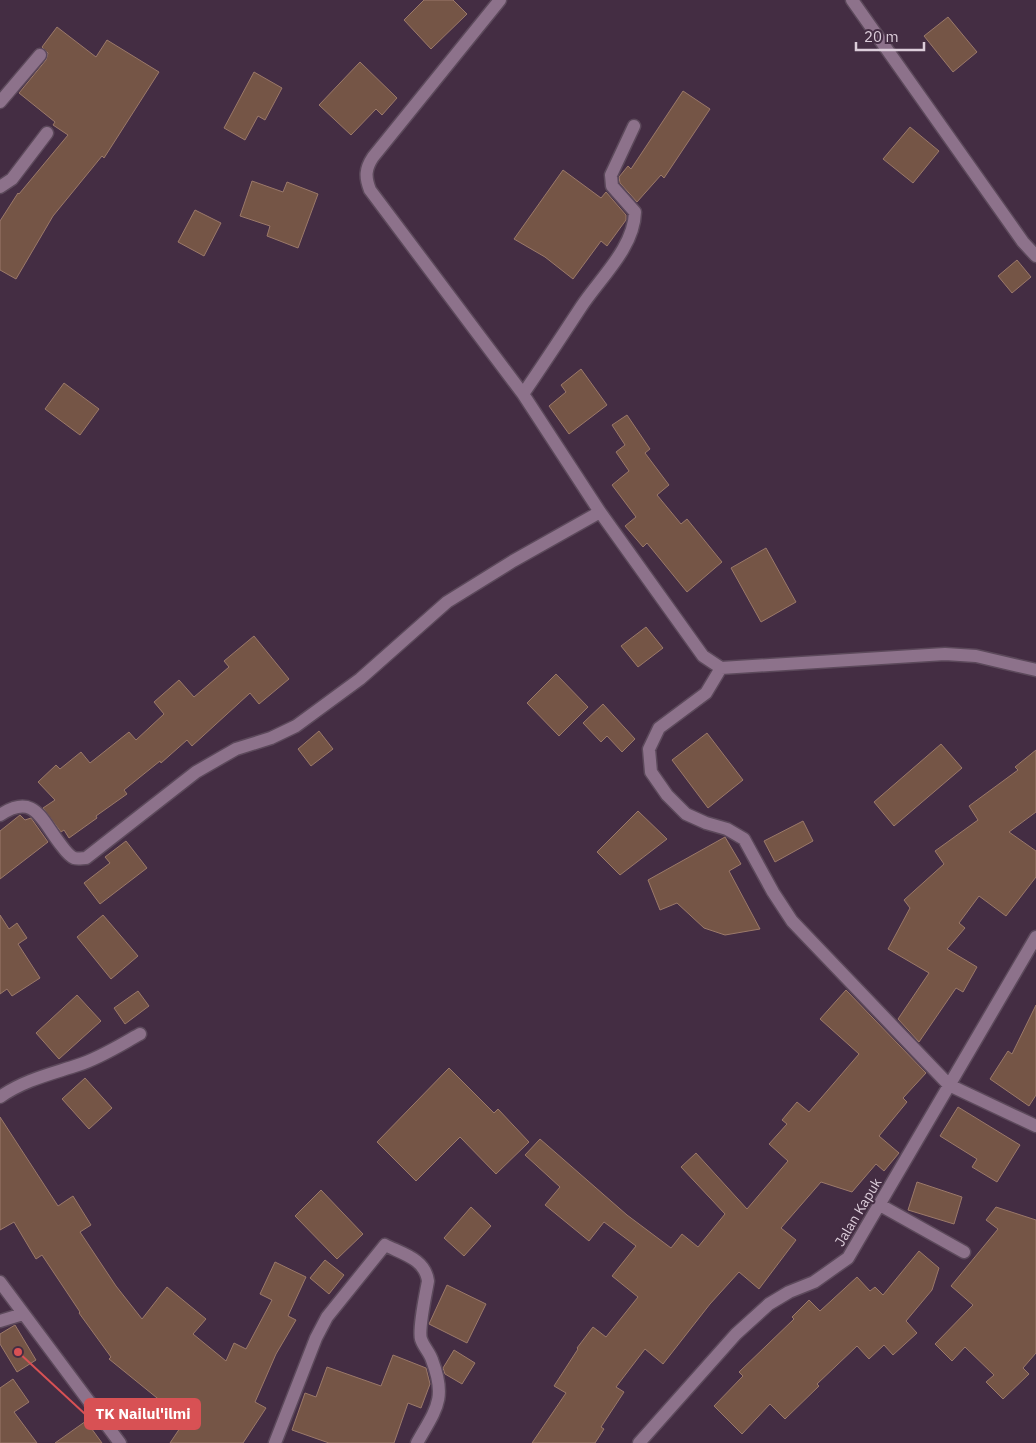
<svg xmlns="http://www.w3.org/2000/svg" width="1036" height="1443" font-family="'IBM Plex Sans',sans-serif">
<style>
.building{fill:#755546;stroke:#9b796a}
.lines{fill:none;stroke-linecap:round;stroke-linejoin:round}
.minor-casing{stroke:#5c495b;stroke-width:15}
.minor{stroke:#8d728b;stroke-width:12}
.labels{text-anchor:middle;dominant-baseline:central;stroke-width:4;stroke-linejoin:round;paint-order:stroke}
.street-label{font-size:14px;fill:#dccdda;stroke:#442d43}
.leader{fill:none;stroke:#d85154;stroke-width:2}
.callout-dot{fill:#d85154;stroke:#442d43;stroke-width:2}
.callout{fill:#d85154;stroke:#d85154;stroke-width:2}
.callout-label{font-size:15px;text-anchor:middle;font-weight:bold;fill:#fff}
</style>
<rect width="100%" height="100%" fill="#442d43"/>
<path class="building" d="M 424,0 L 453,0 L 467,14 L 431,49 L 404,20 Z
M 948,17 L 977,52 L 953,72 L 924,36 Z
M 57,27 L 96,57 L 107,40 L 159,72 L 104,158 L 102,156 L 53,216 L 16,279 L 0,270 L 0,221 L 18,193 L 19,194 L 68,135 L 53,125 L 55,122 L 19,93 L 46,60 L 48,53 L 42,47 Z
M 360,62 L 397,98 L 382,115 L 376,109 L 351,135 L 319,105 Z
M 254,72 L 282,88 L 265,120 L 258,116 L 245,140 L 224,128 Z
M 683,91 L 710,109 L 664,178 L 661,175 L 637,202 L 620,183 L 619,177 L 628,166 L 631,169 Z
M 910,127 L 939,151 L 913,183 L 883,159 Z
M 563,170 L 601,198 L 606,192 L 626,215 L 626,220 L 607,246 L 601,241 L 573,279 L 545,257 L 514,239 Z
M 252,181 L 283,192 L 287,182 L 318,194 L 298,248 L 267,236 L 270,226 L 240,216 Z
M 195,210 L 221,223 L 204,256 L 178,242 Z
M 1017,260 L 1031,277 L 1012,293 L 998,276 Z
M 581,369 L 607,405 L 569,434 L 549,406 L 566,392 L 561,385 Z
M 64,383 L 99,409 L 80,435 L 45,409 Z
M 627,415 L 650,449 L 645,453 L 669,485 L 657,495 L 681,524 L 687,519 L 722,562 L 687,592 L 647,543 L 643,547 L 625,526 L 636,517 L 612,485 L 629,471 L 616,452 L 625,445 L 612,425 Z
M 766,548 L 796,602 L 761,622 L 731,568 Z
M 646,627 L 663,648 L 638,667 L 621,646 Z
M 254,636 L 289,679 L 259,704 L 250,693 L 192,746 L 187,740 L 161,763 L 160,761 L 124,790 L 127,794 L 96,816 L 97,818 L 69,838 L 64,830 L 61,832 L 43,808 L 55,800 L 38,782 L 56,765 L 60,769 L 81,752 L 90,763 L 129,732 L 136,740 L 164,714 L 154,702 L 179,680 L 194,697 L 229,667 L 224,661 Z
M 556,674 L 588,707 L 559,736 L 527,703 Z
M 603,704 L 635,739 L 622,752 L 607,736 L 601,742 L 583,723 Z
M 319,731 L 333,749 L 311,766 L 298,749 Z
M 707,733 L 743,780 L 708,808 L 672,760 Z
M 941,744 L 962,768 L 894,826 L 874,802 Z
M 1036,750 L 1036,812 L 1009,832 L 1036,851 L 1036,877 L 1006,916 L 979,896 L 959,923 L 965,928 L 947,949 L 977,967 L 963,992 L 956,988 L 919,1042 L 898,1019 L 929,973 L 888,949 L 910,908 L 904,900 L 944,864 L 935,851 L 978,820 L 969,806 L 1018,770 L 1015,767 Z
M 638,811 L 667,839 L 620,875 L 597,852 Z
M 20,815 L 25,820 L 31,818 L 48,842 L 0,879 L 0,831 Z
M 803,821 L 813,841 L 775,862 L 764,841 Z
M 725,837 L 741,864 L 729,871 L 760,929 L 725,935 L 704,928 L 677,903 L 660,910 L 648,880 Z
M 126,841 L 147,868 L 100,904 L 84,883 L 110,863 L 105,857 Z
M 0,915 L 9,929 L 17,923 L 27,938 L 18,944 L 40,978 L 12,996 L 7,989 L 0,994 Z
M 103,915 L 138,956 L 111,979 L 77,937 Z
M 846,990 L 926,1073 L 903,1098 L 907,1102 L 879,1136 L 899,1153 L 884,1171 L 876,1164 L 852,1192 L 821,1182 L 781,1228 L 796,1240 L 759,1289 L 739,1272 L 710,1304 L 663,1364 L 645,1349 L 616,1387 L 624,1392 L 601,1427 L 604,1429 L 595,1443 L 532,1443 L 566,1393 L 554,1386 L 578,1349 L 577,1348 L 593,1327 L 606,1337 L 638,1297 L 612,1276 L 636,1246 L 604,1222 L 589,1241 L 545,1205 L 560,1187 L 525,1155 L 540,1139 L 627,1215 L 671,1248 L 682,1234 L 698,1247 L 725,1214 L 681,1167 L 696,1153 L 747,1209 L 788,1161 L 769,1144 L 787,1124 L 782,1120 L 797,1102 L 809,1112 L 859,1054 L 820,1019 Z
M 138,991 L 149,1006 L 125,1024 L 114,1008 Z
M 77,995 L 101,1021 L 59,1059 L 36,1033 Z
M 1036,1005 L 1036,1095 L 1029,1106 L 990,1079 L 1008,1051 L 1012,1054 Z
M 449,1068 L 494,1113 L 498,1109 L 529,1142 L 496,1174 L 460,1137 L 416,1181 L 377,1142 Z
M 85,1078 L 112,1108 L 89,1129 L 62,1099 Z
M 958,1107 L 1020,1145 L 997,1182 L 972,1167 L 977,1159 L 940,1136 Z
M 0,1117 L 58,1206 L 73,1196 L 91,1225 L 80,1232 L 116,1286 L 142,1319 L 167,1287 L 206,1319 L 193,1334 L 226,1361 L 234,1343 L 246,1349 L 272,1300 L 260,1294 L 275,1262 L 306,1277 L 288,1316 L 296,1320 L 276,1354 L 255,1402 L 266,1408 L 243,1443 L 170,1443 L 180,1428 L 157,1408 L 162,1402 L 109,1359 L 111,1357 L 79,1313 L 80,1312 L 42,1255 L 36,1259 L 14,1222 L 0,1230 Z
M 917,1182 L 962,1197 L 954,1224 L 908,1210 Z
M 321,1190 L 363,1234 L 337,1259 L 295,1216 Z
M 471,1207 L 491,1226 L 464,1256 L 444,1238 Z
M 996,1207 L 1036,1220 L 1036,1353 L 1023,1368 L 1029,1374 L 1003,1399 L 986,1382 L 994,1375 L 965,1347 L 952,1361 L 935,1344 L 973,1305 L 951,1286 L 998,1229 L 986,1220 Z
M 919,1251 L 939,1268 L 932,1290 L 906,1321 L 917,1333 L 893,1355 L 884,1345 L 869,1359 L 857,1346 L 817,1384 L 819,1386 L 785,1419 L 770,1404 L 742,1434 L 714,1406 L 743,1376 L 739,1372 L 794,1319 L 792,1317 L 809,1300 L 820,1311 L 857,1277 L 870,1291 L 875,1287 L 883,1295 Z
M 325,1260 L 344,1275 L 329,1294 L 310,1278 Z
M 447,1285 L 486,1304 L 467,1343 L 429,1324 Z
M 15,1325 L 36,1360 L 17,1372 L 0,1344 L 0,1334 Z
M 454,1350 L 475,1363 L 462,1384 L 445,1374 L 443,1368 Z
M 393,1355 L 426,1368 L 430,1384 L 421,1408 L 408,1403 L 394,1443 L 329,1443 L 292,1430 L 305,1393 L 316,1397 L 327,1367 L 381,1386 Z
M 13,1379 L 29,1402 L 14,1412 L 37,1443 L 0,1443 L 0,1388 Z
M 86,1421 L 102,1443 L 55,1443 Z"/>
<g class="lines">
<defs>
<path id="minor" d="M 500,0 L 373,157 C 365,169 365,177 370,190 L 523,394 L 600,512 L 703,656 L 721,668 L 706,693 L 659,728 L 649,749 L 651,772 L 667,795 L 686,814 L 706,823 L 727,829 L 744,839 L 773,892 L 792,921 L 949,1085 L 1036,1126
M 852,0 L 1023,242 L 1036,256
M 0,102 L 40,55
M 0,187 L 12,179 L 47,133
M 523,394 C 543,365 562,336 581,307 C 600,278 634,248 635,212 L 612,186 L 611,175 L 634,126
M 721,668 L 945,654 L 976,656 L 1036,670
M 0,815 C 35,792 41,820 61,845 C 64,849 69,856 74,858 C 77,859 83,858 86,858 L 196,772 L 236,749 L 271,738 L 296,726 L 360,679 L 447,602 L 513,561 L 600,512
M 0,1097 C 24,1080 51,1074 78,1065 C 100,1058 120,1045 140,1034
M 880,1205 L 964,1252
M 0,1282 L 120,1443
M 0,1321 L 23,1314
M 275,1443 L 316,1338 L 327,1317 L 385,1245 C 403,1254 425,1259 428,1281 C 426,1293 418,1329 421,1339 C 423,1346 430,1353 432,1360 C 447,1399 436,1409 417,1443
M 639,1443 L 736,1334 L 769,1304 L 789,1292 L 814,1282 L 848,1258 L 1036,937"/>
</defs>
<use href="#minor" class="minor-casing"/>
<use href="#minor" class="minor"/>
</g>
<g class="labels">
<g class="street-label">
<text transform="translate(858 1212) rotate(-59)">Jalan Kapuk</text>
</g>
</g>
<path class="leader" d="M18 1352L85 1414"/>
<circle class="callout-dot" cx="18" cy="1352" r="5"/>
<rect class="callout" x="85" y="1399" width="115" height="30" rx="5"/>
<g class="callout-label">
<text x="143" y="1419">TK Nailul'ilmi</text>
</g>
<path d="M856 42v8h68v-8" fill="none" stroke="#dccdda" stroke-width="2.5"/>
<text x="864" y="42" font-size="15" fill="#dccdda" stroke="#442d43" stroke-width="4" paint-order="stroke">20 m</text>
</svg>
